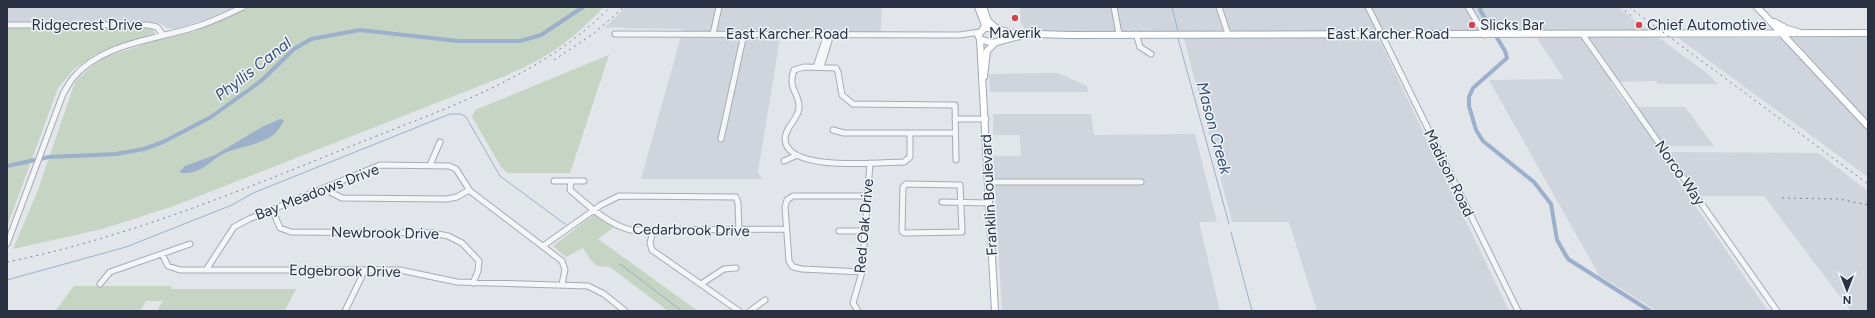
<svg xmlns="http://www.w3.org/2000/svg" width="1875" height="318" font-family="Figtree,sans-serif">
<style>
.built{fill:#d0d4dc}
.green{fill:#c6d4c3}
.water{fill:#9cb0cb}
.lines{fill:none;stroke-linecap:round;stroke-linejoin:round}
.stream{stroke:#9cb0cb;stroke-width:1}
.canal{stroke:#9cb0cb;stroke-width:4}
.minor-casing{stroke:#a7abb5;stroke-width:7}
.major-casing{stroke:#a1a8b6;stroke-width:8}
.minor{stroke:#f5f6f8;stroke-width:5}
.major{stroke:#fff;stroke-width:6}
.rail{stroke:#7b8394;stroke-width:1;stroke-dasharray:2 4;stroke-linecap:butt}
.poi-dot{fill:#d14553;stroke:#f1f4f8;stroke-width:1.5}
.labels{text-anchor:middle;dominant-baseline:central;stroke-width:3;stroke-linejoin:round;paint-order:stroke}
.street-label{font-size:15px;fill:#293143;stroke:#f1f4f8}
.poi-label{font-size:15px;fill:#293143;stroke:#f1f4f8;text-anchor:start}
.water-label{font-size:16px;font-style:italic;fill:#324e78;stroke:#f1f4f8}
</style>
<rect width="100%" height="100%" fill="#e2e5ea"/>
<path class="built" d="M 7,7 L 237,7 L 224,14 L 176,29 L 167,28 L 159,23 L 150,22 L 7,22 Z
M 626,7 L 882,7 L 881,32 L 781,32 L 758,172 L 762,179 L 641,179 L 683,29 L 625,28 L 620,27 L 604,28 Z
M 1020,7 L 1617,7 L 1708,74 L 1718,84 L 1658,84 L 1656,81 L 1610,82 L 1628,107 L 1685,107 L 1714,146 L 1654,146 L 1768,311 L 1657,311 L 1599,275 L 1489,80 L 1564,79 L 1533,32 L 1375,31 L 1509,311 L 1317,311 L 1289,222 L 1232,222 L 1182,31 L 1027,32 L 1021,23 Z
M 1868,37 L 1868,177 L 1678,38 Z
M 1058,73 L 1087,86 L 1088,92 L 990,92 L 989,74 Z
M 993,114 L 1091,114 L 1094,135 L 1195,134 L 1217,222 L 1199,222 L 1220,311 L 1002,311 L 993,156 L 1021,156 L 1020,135 L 993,135 Z
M 1670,152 L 1818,153 L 1868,191 L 1868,311 L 1851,311 L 1764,196 L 1701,196 Z"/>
<path class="green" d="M 248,7 L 604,7 C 584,27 562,48 536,61 C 526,67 515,71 505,76 L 171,207 L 102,229 L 13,249 L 38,190 L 75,82 L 90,68 L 103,58 L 160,39 L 196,31 Z
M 7,27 L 141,27 L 152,28 L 155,33 L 96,54 L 74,69 L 58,88 L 7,227 Z
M 609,55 L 570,173 L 508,173 L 501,167 L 472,117 L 475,110 Z
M 595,214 L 614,227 L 598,239 L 698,311 L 668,311 L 610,267 L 597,266 L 590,259 L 583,248 L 566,257 L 553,246 Z
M 74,286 L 172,286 L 171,289 L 296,289 L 285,310 L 157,311 L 163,301 L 146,301 L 140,311 L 55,311 Z"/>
<path class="water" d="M 280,119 L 284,120 C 282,125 277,132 273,135 C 260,145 242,146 227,152 C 209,160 204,174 181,173 L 180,171 L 185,166 L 215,155 L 262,127 Z"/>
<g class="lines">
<path class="stream" d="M 1172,7 L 1178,31
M 1178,38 L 1229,224
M 1231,232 L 1252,311
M 620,264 L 682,311
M 7,280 L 126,247 L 232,205 L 253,193 L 450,114 L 461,114 L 466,117 L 500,176 L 565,224"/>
<path class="canal" d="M 1481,7 L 1480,10 L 1494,33
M 1496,36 L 1505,51 L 1507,58 L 1473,88 L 1469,97 L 1469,106 L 1476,130 L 1483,141 L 1534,182 L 1551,204 L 1557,240 L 1568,259 L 1650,311
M 7,166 L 49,157 L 116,154 L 144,149 L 163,142 L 211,117 L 261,81 L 294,49 L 311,39 L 360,30 L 458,41 L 520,41 L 541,35 L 583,7"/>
<defs>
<path id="minor" d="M 1114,7 L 1119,34
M 1219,7 L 1228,34
M 1368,7 L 1518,311
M 1468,7 L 1485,35
M 7,25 L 148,25 L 157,27 L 163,35
M 615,34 L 960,35 L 980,32
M 713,34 L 719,7
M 1136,34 L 1140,47 L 1151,54
M 1583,35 L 1777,311
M 816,67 L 827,34
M 821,67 L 831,34
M 955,119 L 986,119
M 833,130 L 844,133 L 955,133
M 910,133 L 910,157 L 904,162 C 881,162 786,173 785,139 C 785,127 798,120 799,108 C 800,93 787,90 794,70 L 804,67 L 836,68 L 838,72 L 842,95 L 853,104 L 955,105 L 956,160
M 721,139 L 744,34
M 784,161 L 795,156
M 430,165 L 440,142
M 554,181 L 584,181
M 571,181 L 570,190 C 589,206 606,223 630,230 L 786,229
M 988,182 L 1141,182
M 906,184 L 960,185 L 962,232 L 904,233 L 902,231 L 903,187 Z
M 329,186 L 332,193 L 342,198 L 447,199 L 457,197 L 469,190
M 942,202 L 989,203
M 272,209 L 280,228 L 291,232 L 433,233 L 448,236 L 462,243 L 479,261 L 478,271 L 473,283
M 653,231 L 650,243 L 652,250 L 739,311
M 839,231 L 865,231
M 7,244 L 63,94 C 66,89 69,83 73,78 C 101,44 152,40 192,28 C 210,23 226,15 243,7
M 543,246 L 601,205 L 619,196 L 736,197 L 738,203 L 739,231
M 162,254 L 168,266 L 180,270 L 400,270 L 457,282 L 588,286 L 604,294 L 625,311
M 206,270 L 234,227 L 249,219 L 380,165 L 449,166 L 456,169 L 470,191 L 562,261 L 565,270 L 562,284
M 862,272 L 802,269 L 793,267 L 789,261 L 785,207 L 787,200 L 793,196 L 868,196
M 100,284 L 110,272 L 190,244
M 701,284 L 724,269 L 736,268
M 345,311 L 365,270
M 750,311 L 765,300
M 858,311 L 853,303 L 862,272 L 870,163"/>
<path id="major" d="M 978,7 L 985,25 L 983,29
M 983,7 L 988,21 L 996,28
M 1757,7 L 1868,126
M 1774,22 L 1787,29 L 1798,32
M 980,39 L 992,43 L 1020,36
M 984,77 L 987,51 L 995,43
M 995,311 L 980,39 L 978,35 L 985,28 L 995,28 L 1011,33 L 1069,35 L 1868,33"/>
</defs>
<use href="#minor" class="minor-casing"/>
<use href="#major" class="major-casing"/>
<use href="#minor" class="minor"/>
<use href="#major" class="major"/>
<path class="rail" d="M 1620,7 L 1633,17
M 1629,7 L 1868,184
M 554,60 L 593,34 L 624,7
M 1782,198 L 1839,199 L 1868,205
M 7,262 C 126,238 237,192 349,147 C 440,110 540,79 610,7"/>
</g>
<g class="poi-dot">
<circle cx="1015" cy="18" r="4"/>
<circle cx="1472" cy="25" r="4"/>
<circle cx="1639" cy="25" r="4"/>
</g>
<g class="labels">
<g class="street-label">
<text x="87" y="25">Ridgecrest Drive</text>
<text x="787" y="34">East Karcher Road</text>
<text x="1388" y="34">East Karcher Road</text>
<text transform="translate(1449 173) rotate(64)">Madison Road</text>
<text transform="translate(1680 173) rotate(55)">Norco Way</text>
<text transform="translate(317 192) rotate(-21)">Bay Meadows Drive</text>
<text transform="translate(989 195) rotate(-93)">Franklin Boulevard</text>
<text transform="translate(864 226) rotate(-85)">Red Oak Drive</text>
<text transform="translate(691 230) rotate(1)">Cedarbrook Drive</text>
<text transform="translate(385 233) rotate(1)">Newbrook Drive</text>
<text transform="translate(345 271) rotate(1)">Edgebrook Drive</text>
</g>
<g class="poi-label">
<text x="1480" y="25">Slicks Bar</text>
<text x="1647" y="25">Chief Automotive</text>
<text x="1015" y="33" text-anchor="middle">Maverik</text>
</g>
<g class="water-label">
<text transform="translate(253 69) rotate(-38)">Phyllis Canal</text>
<text transform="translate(1214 128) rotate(75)">Mason Creek</text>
</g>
</g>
<rect width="1875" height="318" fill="none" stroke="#293143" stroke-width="16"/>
<g transform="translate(1847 290) rotate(180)" stroke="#f1f4f8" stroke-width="3" paint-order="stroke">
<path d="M0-3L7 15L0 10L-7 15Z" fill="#293143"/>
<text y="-6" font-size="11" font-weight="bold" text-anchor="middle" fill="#293143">N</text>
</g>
</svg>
